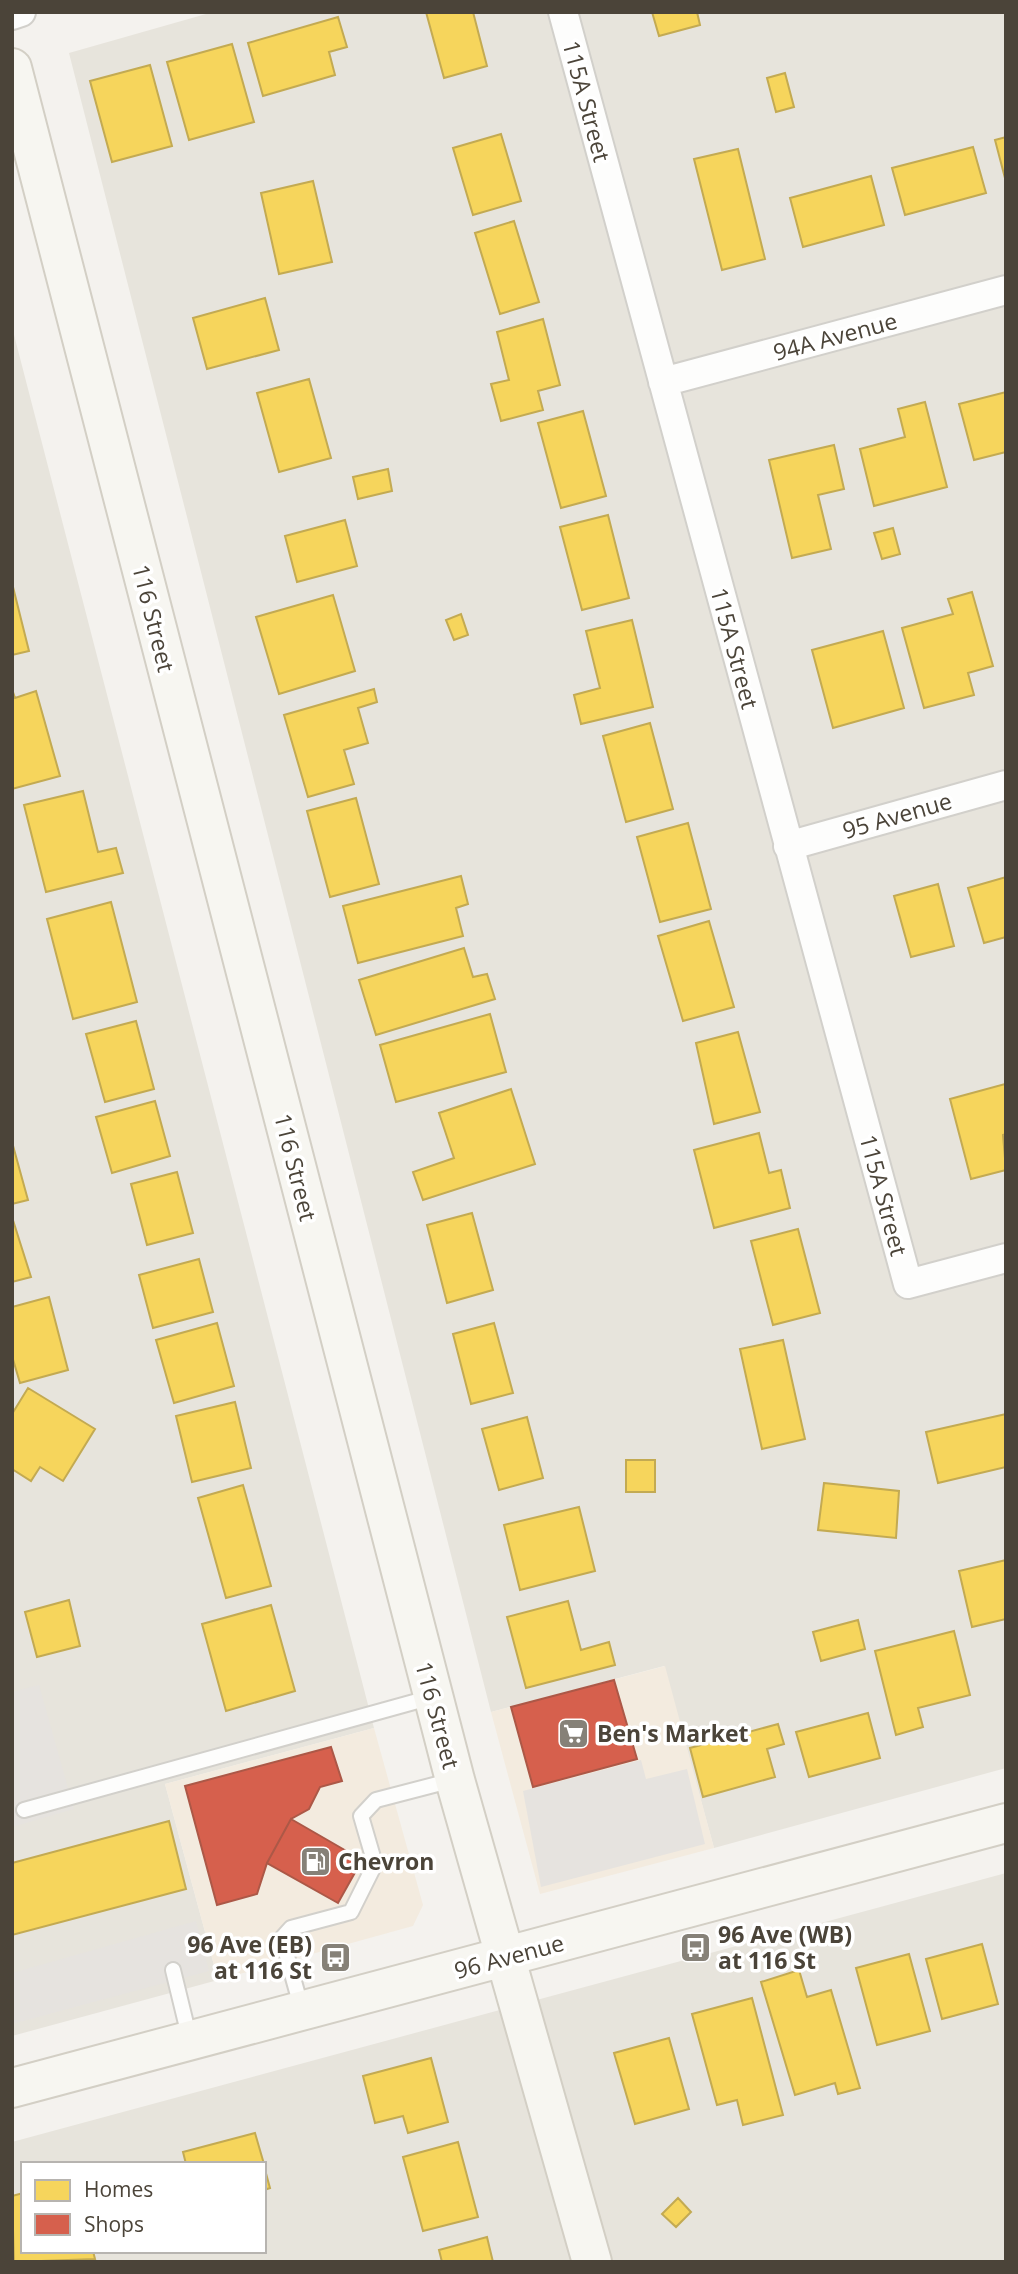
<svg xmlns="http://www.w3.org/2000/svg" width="1018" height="2274" font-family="'Open Sans',sans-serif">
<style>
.residential{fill:#e7e4dc;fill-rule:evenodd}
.commercial{fill:#f3ebdf}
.parking{fill:#e6e3df}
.homes{fill:#f6d55c;stroke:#c3aa52;stroke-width:2}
.shops{fill:#d6604d;stroke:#ac5847;stroke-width:2}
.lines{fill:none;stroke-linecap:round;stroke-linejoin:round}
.lane-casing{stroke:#d2d0cb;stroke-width:18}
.street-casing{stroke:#d2d0cb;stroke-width:32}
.secondary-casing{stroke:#d3cfc5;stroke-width:42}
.lane{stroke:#fdfdfc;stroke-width:14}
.street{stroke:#fdfdfc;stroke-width:28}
.secondary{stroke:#f7f6f1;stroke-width:38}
.labels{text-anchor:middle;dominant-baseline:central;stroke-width:7;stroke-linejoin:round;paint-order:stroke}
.street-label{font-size:23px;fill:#4b4439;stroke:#fff}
.poi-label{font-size:23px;font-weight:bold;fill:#4b4439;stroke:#fff;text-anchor:start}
</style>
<rect width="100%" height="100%" fill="#f4f2ee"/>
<path class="residential" d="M 213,12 L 1006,12 L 1006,1768 L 714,1848 L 664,1666 L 491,1712 L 69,53 Z
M 12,327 L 374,1728 L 165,1784 L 218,1980 L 12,2036 Z
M 1006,1873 L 1006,2262 L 12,2262 L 12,2142 ZM 23,2164 L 264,2164 L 264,2251 L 23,2251 Z"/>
<path class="commercial" d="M 665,1666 L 714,1848 L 540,1894 L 491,1712 Z
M 374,1728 L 423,1905 L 413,1926 L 218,1980 L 165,1784 Z"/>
<path class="parking" d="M 39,1685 L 74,1809 L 12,1827 L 12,1692 Z
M 641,1760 L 646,1779 L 687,1769 L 705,1844 L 541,1887 L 523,1791 Z
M 196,1921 L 209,1971 L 12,2024 L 12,1973 Z"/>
<path class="homes" d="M 426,12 L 473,12 L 487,66 L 444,78 Z
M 652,12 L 697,12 L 700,25 L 659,36 Z
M 338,17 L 347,47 L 329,52 L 335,75 L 263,96 L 248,43 Z
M 232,44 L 254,122 L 189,140 L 167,62 Z
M 150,65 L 172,146 L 112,162 L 90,81 Z
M 785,73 L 794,107 L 776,112 L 767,78 Z
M 501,134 L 521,201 L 473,215 L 453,148 Z
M 1006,137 L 1006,182 L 995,140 Z
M 973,147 L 986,193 L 905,215 L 892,168 Z
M 738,149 L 765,259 L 722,270 L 694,159 Z
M 871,176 L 884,225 L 803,247 L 790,198 Z
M 313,181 L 332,262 L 279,274 L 261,193 Z
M 514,221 L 539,302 L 500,314 L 475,233 Z
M 265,298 L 279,350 L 207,369 L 193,318 Z
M 543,319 L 560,385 L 538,391 L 543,410 L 501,421 L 491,384 L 509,380 L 497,332 Z
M 309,379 L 331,458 L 279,472 L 257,393 Z
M 1006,392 L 1006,452 L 974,460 L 959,404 Z
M 925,402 L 947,487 L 874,506 L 860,449 L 905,437 L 898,409 Z
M 583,411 L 606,496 L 561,508 L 538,423 Z
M 834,445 L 844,489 L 818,495 L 831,549 L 792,558 L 769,460 Z
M 388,469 L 392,491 L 358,499 L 353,477 Z
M 608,515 L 629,598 L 582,610 L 560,527 Z
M 345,520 L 357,566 L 297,582 L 285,536 Z
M 893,528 L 900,554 L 882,559 L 874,533 Z
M 12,583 L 29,651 L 12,655 Z
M 972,592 L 993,666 L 968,673 L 974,695 L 924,708 L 902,628 L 953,614 L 948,599 Z
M 333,595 L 355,671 L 279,694 L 256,617 Z
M 461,614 L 468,635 L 454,640 L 446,620 Z
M 632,620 L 653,707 L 581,724 L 574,695 L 600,688 L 586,631 Z
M 883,631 L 904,708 L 833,728 L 812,650 Z
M 12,689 L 15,698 L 36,691 L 60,776 L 12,789 Z
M 374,689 L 377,702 L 358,708 L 368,743 L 344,750 L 354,784 L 308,797 L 284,715 Z
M 650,723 L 673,809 L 626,822 L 603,736 Z
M 83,791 L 98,852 L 116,848 L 123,873 L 46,892 L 24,805 Z
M 356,798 L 379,884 L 330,897 L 307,811 Z
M 688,823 L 711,909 L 660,922 L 637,837 Z
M 461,876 L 468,904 L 456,908 L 463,936 L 358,963 L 343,906 Z
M 1006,877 L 1006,937 L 984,943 L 968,888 Z
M 938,884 L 954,946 L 911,957 L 894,896 Z
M 111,902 L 137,1002 L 73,1019 L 47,919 Z
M 709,921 L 734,1007 L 683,1021 L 658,936 Z
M 464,948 L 473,977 L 487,974 L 495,999 L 376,1035 L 359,980 Z
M 490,1014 L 506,1072 L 396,1102 L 380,1045 Z
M 136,1021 L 154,1089 L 105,1102 L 86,1034 Z
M 738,1032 L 760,1112 L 714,1124 L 696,1043 Z
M 1005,1084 L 1006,1134 L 1003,1135 L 1006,1170 L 971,1179 L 950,1099 Z
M 511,1089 L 535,1164 L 423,1200 L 413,1172 L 454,1158 L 439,1113 Z
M 155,1101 L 170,1156 L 112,1173 L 96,1117 Z
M 759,1133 L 769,1173 L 781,1170 L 790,1208 L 714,1228 L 694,1150 Z
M 12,1142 L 28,1200 L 12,1204 Z
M 177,1172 L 193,1233 L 147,1245 L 131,1184 Z
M 472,1213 L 493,1290 L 447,1303 L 427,1225 Z
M 12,1217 L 31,1277 L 12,1282 Z
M 798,1229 L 820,1313 L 773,1325 L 751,1241 Z
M 199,1259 L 213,1312 L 153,1328 L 139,1275 Z
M 49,1297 L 68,1370 L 20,1383 L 12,1356 L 12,1307 Z
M 217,1323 L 234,1386 L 174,1403 L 156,1340 Z
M 494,1323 L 513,1393 L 471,1404 L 453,1334 Z
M 783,1340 L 805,1439 L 762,1449 L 740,1349 Z
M 28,1388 L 95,1429 L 63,1481 L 40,1467 L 31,1481 L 12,1469 L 12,1414 Z
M 235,1402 L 251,1468 L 192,1482 L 176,1416 Z
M 1006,1414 L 1006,1467 L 938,1483 L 926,1432 Z
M 527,1417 L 543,1478 L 499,1490 L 482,1429 Z
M 626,1460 L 655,1460 L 655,1492 L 626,1492 Z
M 824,1483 L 899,1491 L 896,1538 L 818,1530 Z
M 243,1485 L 271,1586 L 226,1598 L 198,1498 Z
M 579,1507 L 595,1571 L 520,1590 L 504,1525 Z
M 1006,1560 L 1006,1619 L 972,1627 L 959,1571 Z
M 69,1600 L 80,1646 L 37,1657 L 25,1612 Z
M 568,1601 L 581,1650 L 609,1642 L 615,1665 L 526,1688 L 507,1617 Z
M 271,1605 L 295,1691 L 226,1711 L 202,1624 Z
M 858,1620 L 865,1649 L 821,1661 L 813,1632 Z
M 954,1631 L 970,1695 L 918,1708 L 923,1727 L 896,1735 L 875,1651 Z
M 868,1713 L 880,1758 L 809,1777 L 796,1732 Z
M 778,1724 L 784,1744 L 767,1749 L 775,1777 L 703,1797 L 690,1748 Z
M 169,1821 L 186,1889 L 12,1935 L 12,1863 Z
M 982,1944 L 998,2004 L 942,2019 L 926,1959 Z
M 909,1954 L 930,2031 L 877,2045 L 856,1968 Z
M 799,1970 L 807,1997 L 831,1990 L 860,2088 L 838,2094 L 835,2083 L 795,2095 L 761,1982 Z
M 752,1998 L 783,2115 L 743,2125 L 737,2100 L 717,2105 L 692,2014 Z
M 669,2038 L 689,2109 L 635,2124 L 614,2053 Z
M 431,2058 L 448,2122 L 408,2133 L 403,2116 L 375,2123 L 363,2076 Z
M 255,2133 L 264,2164 L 186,2164 L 183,2152 Z
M 458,2142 L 478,2217 L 423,2231 L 403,2157 Z
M 264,2166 L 270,2188 L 264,2190 Z
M 23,2193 L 23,2251 L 93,2251 L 95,2259 L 14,2262 L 12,2196 Z
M 678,2198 L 691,2212 L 676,2227 L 662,2214 Z
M 487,2237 L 493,2262 L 442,2262 L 439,2250 Z"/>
<path class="shops" d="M 614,1680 L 637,1759 L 533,1787 L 511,1707 Z
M 331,1747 L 342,1781 L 320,1787 L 309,1809 L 291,1819 L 267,1863 L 257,1894 L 217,1905 L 185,1786 Z
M 291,1819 L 362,1860 L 338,1903 L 267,1863 Z"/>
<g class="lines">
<defs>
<path id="lane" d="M 24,1810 L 432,1697
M 173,1970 L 190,2040
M 302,2010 L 282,1938 L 291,1928 L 351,1912 L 375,1864 L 361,1816 L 376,1800 L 453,1780"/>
<path id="street" d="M 563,12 L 908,1284 L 1006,1258
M 12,15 L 21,12
M 663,382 L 1006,290
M 788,846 L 1006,785"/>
<path id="secondary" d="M 12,68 L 455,1780 L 592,2262
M 12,2088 L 1006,1823"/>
</defs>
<use href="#lane" class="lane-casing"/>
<use href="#street" class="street-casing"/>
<use href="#secondary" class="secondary-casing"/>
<use href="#lane" class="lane"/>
<use href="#street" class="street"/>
<use href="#secondary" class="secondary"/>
</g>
<defs>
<symbol id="supermarket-square" viewBox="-11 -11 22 22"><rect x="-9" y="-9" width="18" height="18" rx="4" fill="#868178" stroke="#fff"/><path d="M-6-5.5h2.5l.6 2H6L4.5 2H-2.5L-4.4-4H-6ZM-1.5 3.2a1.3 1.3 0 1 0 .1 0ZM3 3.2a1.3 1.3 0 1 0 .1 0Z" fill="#fff"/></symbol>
<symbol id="fuel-square" viewBox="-11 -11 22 22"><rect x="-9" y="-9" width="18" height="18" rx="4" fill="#868178" stroke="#fff"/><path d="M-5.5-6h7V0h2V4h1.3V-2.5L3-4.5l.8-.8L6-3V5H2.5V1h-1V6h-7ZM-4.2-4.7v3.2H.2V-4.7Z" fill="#fff"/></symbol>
<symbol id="bus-square" viewBox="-11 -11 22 22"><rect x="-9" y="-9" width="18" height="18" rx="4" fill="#868178" stroke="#fff"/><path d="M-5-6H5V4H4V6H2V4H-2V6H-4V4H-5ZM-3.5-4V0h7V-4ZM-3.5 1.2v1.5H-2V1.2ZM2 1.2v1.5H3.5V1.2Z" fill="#fff"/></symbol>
</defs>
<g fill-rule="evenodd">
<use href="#supermarket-square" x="556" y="1716" width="35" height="35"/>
<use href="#fuel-square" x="298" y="1844" width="35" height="35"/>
<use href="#bus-square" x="678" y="1930" width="35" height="35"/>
<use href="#bus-square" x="318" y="1940" width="35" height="35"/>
</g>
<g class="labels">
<g class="street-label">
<text transform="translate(587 101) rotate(75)">115A Street</text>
<text transform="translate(835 336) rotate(-15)">94A Avenue</text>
<text transform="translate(154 618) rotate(76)">116 Street</text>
<text transform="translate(735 648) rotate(75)">115A Street</text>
<text transform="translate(897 815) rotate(-16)">95 Avenue</text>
<text transform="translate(296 1167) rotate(76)">116 Street</text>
<text transform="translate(884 1195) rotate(75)">115A Street</text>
<text transform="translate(438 1715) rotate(75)">116 Street</text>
<text transform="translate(509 1956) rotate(-15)">96 Avenue</text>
</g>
<g class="poi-label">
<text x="597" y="1733">Ben's Market</text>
<text x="338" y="1861">Chevron</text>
<text x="718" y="1934">96 Ave (WB)<tspan x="718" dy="26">at 116 St</tspan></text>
<text x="312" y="1944" text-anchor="end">96 Ave (EB)<tspan x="312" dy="26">at 116 St</tspan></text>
</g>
</g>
<rect width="1018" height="2274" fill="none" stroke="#4b4439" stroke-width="28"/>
<rect x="21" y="2162" width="245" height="91" fill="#ffffff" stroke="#b7b4b0" stroke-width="2"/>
<rect x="35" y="2180" width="35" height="21" fill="#f6d55c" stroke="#b7b4b0" stroke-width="2"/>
<text x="84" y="2197" font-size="21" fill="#4b4439">Homes</text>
<rect x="35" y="2214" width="35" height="21" fill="#d6604d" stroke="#b7b4b0" stroke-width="2"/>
<text x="84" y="2232" font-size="21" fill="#4b4439">Shops</text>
</svg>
